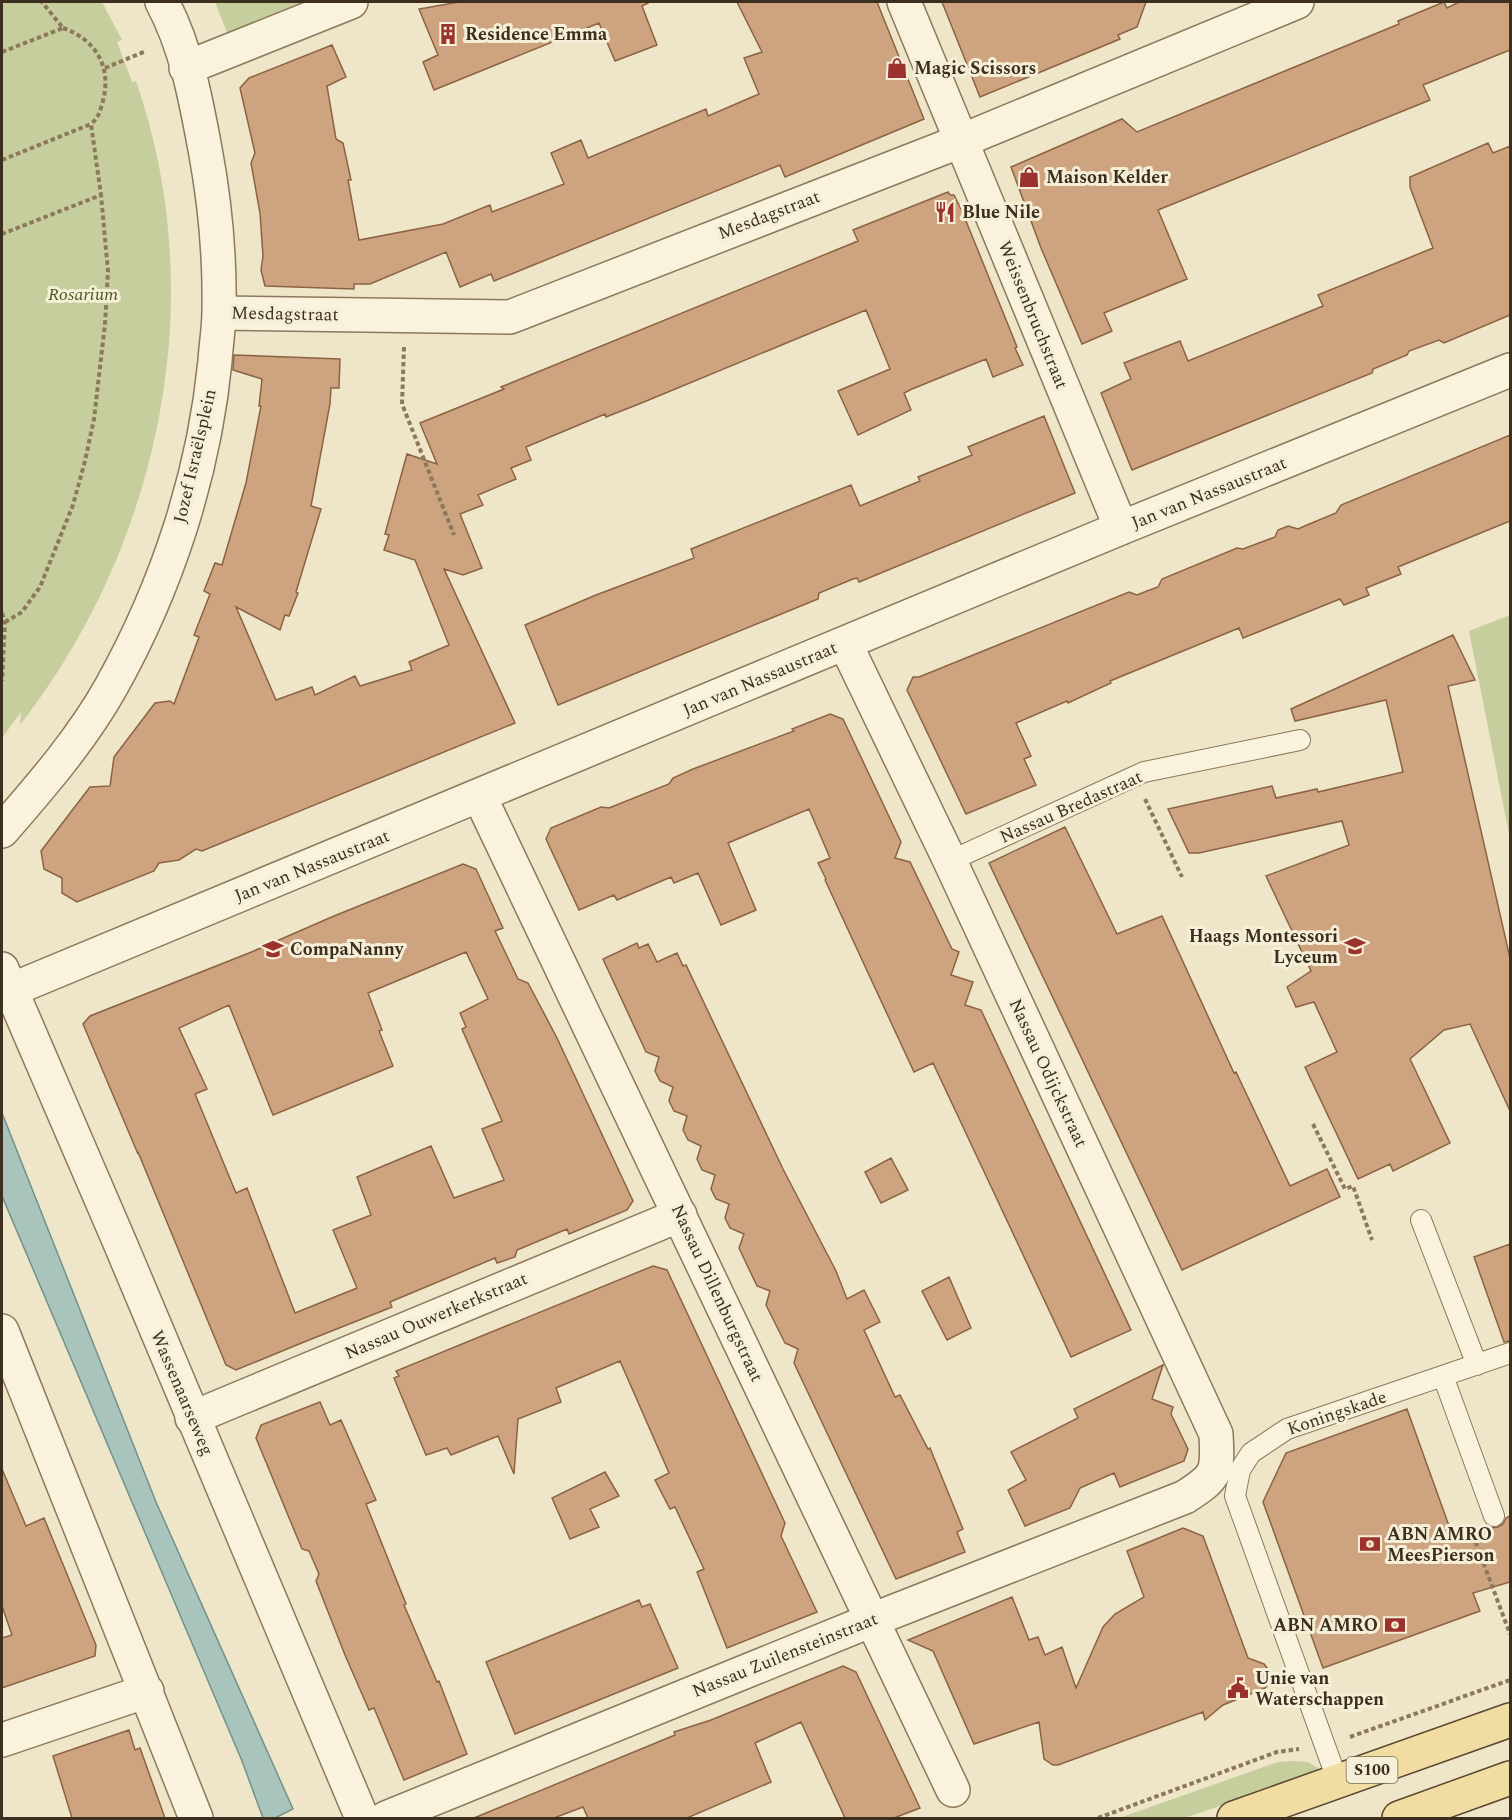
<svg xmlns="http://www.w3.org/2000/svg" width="1512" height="1820" font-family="Spectral,serif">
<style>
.green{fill:#c5ce9c}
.water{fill:#a9c3bd;stroke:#70928b;stroke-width:1.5}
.building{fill:#cda47f;stroke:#8b6343;stroke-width:1.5;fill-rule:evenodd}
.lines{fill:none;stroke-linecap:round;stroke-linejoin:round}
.service-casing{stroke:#8c785d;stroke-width:22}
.minor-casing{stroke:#8c785d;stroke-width:36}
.tertiary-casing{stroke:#8c785d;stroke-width:36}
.primary-casing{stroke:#5a4631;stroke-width:36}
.path{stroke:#8c785d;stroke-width:4;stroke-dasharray:4.5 3;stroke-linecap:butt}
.service{stroke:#f9f2dc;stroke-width:20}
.minor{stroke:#f9f2dc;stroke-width:33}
.tertiary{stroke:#f9f2dc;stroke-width:33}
.primary{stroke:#f1dda1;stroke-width:33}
.labels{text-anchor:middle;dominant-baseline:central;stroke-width:6;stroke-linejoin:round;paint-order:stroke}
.shield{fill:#f6efd8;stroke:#746957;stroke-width:1.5}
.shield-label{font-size:16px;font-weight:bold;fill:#3c2f20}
.poi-label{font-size:18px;font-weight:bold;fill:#3c2f20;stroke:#f6efd8;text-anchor:start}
.street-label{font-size:18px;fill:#3c2f20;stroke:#f6efd8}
.park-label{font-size:18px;font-style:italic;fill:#495927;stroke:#f6efd8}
</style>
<rect width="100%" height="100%" fill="#efe6c9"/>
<path class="green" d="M 2,2 L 102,2 L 122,40 L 117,42 L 132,82 L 136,81 C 212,299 160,545 20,725 L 21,712 L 2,738 Z
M 215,2 L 326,2 L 230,40 Z
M 1510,615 L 1510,839 L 1469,631 Z
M 1293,1761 L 1308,1762 L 1318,1768 L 1319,1773 L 1184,1818 L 1119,1818 L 1278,1762 Z"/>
<path class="water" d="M 2,1113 L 156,1502 L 293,1809 L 275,1818 L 263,1818 L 242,1761 L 2,1196 Z"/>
<path class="building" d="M 459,2 L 650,2 L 642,6 L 657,45 L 615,61 L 599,23 L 434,90 L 423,62 L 438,55 L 419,9 Z
M 737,2 L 877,2 L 924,119 L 785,177 L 780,165 L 494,281 L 491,274 L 460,287 L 446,252 L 370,284 L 354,284 L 354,289 L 265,286 L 261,270 L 263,256 L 260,213 L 251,163 L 255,153 L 240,88 L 249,78 L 332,45 L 346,77 L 327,86 L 336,139 L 343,143 L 351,180 L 348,180 L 359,240 L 443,224 L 490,205 L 492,212 L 564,184 L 551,153 L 581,140 L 588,158 L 706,109 L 708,116 L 759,94 L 744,58 L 762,52 Z
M 942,2 L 1146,2 L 1137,27 L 1118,35 L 1120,39 L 980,97 Z
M 1444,2 L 1447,8 L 1459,2 L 1510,2 L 1510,50 L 1423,85 L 1430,100 L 1158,210 L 1187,279 L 1104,313 L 1112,331 L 1082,344 L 1041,248 L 1011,167 L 1122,119 L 1137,132 L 1399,24 L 1398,21 Z
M 1488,143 L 1493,153 L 1510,146 L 1510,315 L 1444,343 L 1439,340 L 1409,351 L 1407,355 L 1373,369 L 1372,373 L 1132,470 L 1101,393 L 1131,379 L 1124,363 L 1180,341 L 1188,361 L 1323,306 L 1318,295 L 1433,248 L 1410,187 L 1410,177 Z
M 948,192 L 950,195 L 954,195 L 962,211 L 1017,347 L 1015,348 L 1023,365 L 993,377 L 986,359 L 912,389 L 904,393 L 911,410 L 858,435 L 838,391 L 890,369 L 866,310 L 639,404 L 606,417 L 605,414 L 526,447 L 531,460 L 511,468 L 516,479 L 478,495 L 483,505 L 460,514 L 482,568 L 463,575 L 444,569 L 515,723 L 202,851 L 196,849 L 179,860 L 159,863 L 154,871 L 77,902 L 62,893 L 62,878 L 44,869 L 41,851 L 90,787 L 110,786 L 114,757 L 155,703 L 170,701 L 174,704 L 199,637 L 194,635 L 210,594 L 204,591 L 215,563 L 222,565 L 246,483 L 261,406 L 259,406 L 262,379 L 233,370 L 234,355 L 340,359 L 339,388 L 331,388 L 330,404 L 311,506 L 321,509 L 296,592 L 298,593 L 289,616 L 285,615 L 280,630 L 236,607 L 276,700 L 312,687 L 315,695 L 355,676 L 360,686 L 412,670 L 409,662 L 449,645 L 415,560 L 384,550 L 389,535 L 385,534 L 407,454 L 437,464 L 420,423 L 504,389 L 501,387 L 858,241 L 853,230 Z
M 1044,416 L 1075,493 L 859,582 L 857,578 L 853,579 L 819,593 L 818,599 L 558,705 L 525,625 L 596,595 L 694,558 L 691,549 L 851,485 L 860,506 L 920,481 L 918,477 L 972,455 L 968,447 Z
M 1510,435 L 1510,521 L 1398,567 L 1401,574 L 1366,588 L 1369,595 L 1344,605 L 1340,599 L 1243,638 L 1239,628 L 1110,681 L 1111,683 L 1068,703 L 1067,701 L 1016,723 L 1031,756 L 1024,759 L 1036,785 L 966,814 L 907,690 L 913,677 L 919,677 L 1129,592 L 1137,595 L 1147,591 L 1158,587 L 1162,579 L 1237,548 L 1243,549 L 1275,537 L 1278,530 L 1288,526 L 1298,529 L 1307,525 L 1336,513 L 1341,505 Z
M 1453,635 L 1475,680 L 1448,686 L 1510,958 L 1510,1111 L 1470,1024 L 1444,1030 L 1410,1059 L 1450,1143 L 1393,1171 L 1390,1164 L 1358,1179 L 1305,1067 L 1337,1052 L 1314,1002 L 1296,1007 L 1287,987 L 1311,971 L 1266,876 L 1349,845 L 1342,821 L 1199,853 L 1189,853 L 1168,809 L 1272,786 L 1276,798 L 1317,789 L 1318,792 L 1403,772 L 1386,700 L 1295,721 L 1291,709 Z
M 830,714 L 843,719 L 901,842 L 895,858 L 910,862 L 952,949 L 959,952 L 951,975 L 973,982 L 965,1005 L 981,1010 L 1131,1330 L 1071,1357 L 933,1063 L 914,1072 L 825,880 L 826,879 L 818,863 L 830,858 L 809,809 L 728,843 L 756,910 L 721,925 L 698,873 L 674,883 L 671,877 L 617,900 L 614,895 L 579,910 L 546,839 L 551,828 L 601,807 L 609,808 L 669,784 L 673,778 L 693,769 L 794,731 L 792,729 Z
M 1065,827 L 1117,934 L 1162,916 L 1234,1073 L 1236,1072 L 1290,1186 L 1327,1169 L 1340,1197 L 1182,1270 L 989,863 Z
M 463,864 L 476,869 L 503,928 L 495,931 L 518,979 L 528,983 L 557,1038 L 633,1201 L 627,1210 L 569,1234 L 567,1229 L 517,1250 L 515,1257 L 497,1263 L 495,1258 L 390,1302 L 392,1307 L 304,1342 L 236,1370 L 226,1365 L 138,1152 L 138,1154 L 83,1024 L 90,1016 L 249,953 L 334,916 ZM 466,952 L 488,999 L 460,1013 L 466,1027 L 462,1029 L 502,1121 L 482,1129 L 504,1180 L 454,1198 L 431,1146 L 357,1177 L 371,1215 L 333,1230 L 357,1288 L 295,1313 L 247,1188 L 236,1193 L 195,1094 L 207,1089 L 179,1028 L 229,1005 L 273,1115 L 393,1066 L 379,1031 L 382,1030 L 368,993 Z
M 637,943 L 639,948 L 648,944 L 657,962 L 677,953 L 683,966 L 686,965 L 783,1169 L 836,1271 L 847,1299 L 864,1290 L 880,1322 L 864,1330 L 895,1397 L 900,1395 L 928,1449 L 930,1448 L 963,1529 L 957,1532 L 965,1552 L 896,1579 L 794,1363 L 798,1349 L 785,1343 L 766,1305 L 770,1291 L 757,1286 L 739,1248 L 744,1234 L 730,1228 L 725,1218 L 729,1204 L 716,1199 L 711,1189 L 715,1175 L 702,1170 L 697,1159 L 701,1146 L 688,1140 L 683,1130 L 687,1116 L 674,1111 L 669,1101 L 673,1087 L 660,1081 L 655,1071 L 659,1057 L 646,1052 L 603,959 Z
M 891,1158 L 908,1190 L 881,1203 L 865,1172 Z
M 1510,1244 L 1510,1341 L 1504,1342 L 1474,1257 Z
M 653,1266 L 667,1270 L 785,1523 L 781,1536 L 817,1612 L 727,1648 L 697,1572 L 704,1569 L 675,1507 L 670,1509 L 655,1480 L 669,1473 L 620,1361 L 556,1388 L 561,1402 L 518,1419 L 514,1474 L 498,1436 L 451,1455 L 447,1448 L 426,1455 L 394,1378 L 399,1376 L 396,1371 Z
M 949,1277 L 971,1328 L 947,1340 L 922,1291 Z
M 1163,1365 L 1152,1399 L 1173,1407 L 1171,1414 L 1188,1449 L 1184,1461 L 1120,1487 L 1114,1473 L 1080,1488 L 1070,1508 L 1025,1526 L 1008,1490 L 1026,1480 L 1011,1452 L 1078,1418 L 1074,1409 Z
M 320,1402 L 330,1425 L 341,1420 L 376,1500 L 366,1504 L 406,1604 L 404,1605 L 437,1682 L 439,1681 L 467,1754 L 404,1780 L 374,1708 L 369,1710 L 345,1655 L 316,1581 L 319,1574 L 309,1551 L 302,1549 L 256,1438 L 261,1425 Z
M 1407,1409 L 1453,1537 L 1486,1525 L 1491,1528 L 1498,1527 L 1503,1524 L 1506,1518 L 1510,1516 L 1510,1582 L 1473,1593 L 1480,1611 L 1323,1668 L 1263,1502 L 1286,1453 Z
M 2,1469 L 26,1526 L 44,1518 L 96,1645 L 95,1656 L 2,1688 L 2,1638 L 12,1635 L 2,1606 Z
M 605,1472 L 619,1496 L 590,1509 L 599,1527 L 570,1539 L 552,1498 Z
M 1183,1528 L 1203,1536 L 1248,1658 L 1264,1664 L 1271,1673 L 1269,1684 L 1265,1688 L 1223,1705 L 1205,1720 L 1203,1712 L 1058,1765 L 1053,1765 L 1044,1759 L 1039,1722 L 974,1744 L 933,1651 L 908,1640 L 1012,1597 L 1029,1640 L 1038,1637 L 1045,1655 L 1062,1647 L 1076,1688 L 1103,1627 L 1115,1614 L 1144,1597 L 1127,1551 Z
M 639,1600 L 642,1607 L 650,1604 L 678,1668 L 515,1734 L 486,1662 Z
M 843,1666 L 856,1672 L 920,1808 L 894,1818 L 845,1818 L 801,1722 L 755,1743 L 771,1782 L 687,1818 L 588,1818 L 583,1807 L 554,1818 L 474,1818 L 675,1735 L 674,1732 L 711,1720 Z
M 129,1730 L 135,1750 L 140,1748 L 165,1818 L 72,1818 L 53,1756 Z"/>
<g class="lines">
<defs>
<path id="service" d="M 950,861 L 1144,772 L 1300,740
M 1421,1220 L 1477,1365
M 1443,1376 L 1494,1516
M 1338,1782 L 1235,1496 L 1240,1470 L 1251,1453 L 1287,1429 L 1510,1353"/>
<path id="minor" d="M 904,2 L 1121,528
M 186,68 L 351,2
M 219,313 L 510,317 L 961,141 L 1297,2
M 480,797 L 953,1790
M 2,831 C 41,786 82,739 111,687 C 167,587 204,474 215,361 C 216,344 219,328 219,311 C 220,257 215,202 205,149 C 196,100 186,46 162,2
M 11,990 L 1121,528 L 1510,370
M 2,1331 L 196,1818
M 192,1418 L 680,1215
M 2,1740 L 147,1691
M 386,1818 L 872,1620 L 1185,1497 C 1218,1476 1218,1472 1216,1434 L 950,861 L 845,643"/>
<path id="tertiary" d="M 2,969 L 120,1243 L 362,1818"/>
<path id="primary" d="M 1234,1818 L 1510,1720
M 1399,1818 L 1510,1778"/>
</defs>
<use href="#service" class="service-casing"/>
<use href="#minor" class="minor-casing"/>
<use href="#tertiary" class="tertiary-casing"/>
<use href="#primary" class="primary-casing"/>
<path class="path" d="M 63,28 C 97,40 113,69 102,104 C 100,112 98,118 91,124
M 2,52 L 63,28 L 42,2
M 105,68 L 146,51
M 2,160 L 91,124 L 101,195 L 2,234
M 404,347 L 402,404 L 454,535
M 2,613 L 5,622 L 2,681
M 5,622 L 22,612 L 40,587 L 73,505 L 85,461 L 94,419 L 105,324 L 108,271 L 101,195
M 1145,799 L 1182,877
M 1313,1124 L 1345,1189 L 1353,1186 L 1372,1240
M 1473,1535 L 1510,1634
M 1350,1737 L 1510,1680
M 1098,1818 L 1277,1752 L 1299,1749"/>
<use href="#service" class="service"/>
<use href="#minor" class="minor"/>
<use href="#tertiary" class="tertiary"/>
<use href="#primary" class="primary"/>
</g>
<defs>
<symbol id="building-bare" viewBox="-9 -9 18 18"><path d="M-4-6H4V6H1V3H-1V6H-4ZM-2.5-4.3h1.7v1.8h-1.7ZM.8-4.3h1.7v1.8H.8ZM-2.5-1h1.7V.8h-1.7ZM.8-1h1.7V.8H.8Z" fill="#9b322d" stroke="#f6efd8" stroke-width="2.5" paint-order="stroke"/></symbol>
<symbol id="shop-bare" viewBox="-9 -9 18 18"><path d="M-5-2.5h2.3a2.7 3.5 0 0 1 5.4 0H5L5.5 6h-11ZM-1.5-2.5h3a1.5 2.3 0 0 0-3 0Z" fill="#9b322d" stroke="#f6efd8" stroke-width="2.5" paint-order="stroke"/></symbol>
<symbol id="restaurant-bare" viewBox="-9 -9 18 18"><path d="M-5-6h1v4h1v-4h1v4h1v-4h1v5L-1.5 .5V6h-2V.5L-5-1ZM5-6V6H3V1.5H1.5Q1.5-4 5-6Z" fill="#9b322d" stroke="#f6efd8" stroke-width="2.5" paint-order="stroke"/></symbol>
<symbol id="school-bare" viewBox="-9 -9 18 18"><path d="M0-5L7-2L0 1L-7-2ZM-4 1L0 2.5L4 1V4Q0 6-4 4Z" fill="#9b322d" stroke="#f6efd8" stroke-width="2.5" paint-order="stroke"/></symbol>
<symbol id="bank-bare" viewBox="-9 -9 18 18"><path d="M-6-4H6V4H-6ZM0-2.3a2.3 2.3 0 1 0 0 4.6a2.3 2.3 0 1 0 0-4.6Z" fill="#9b322d" stroke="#f6efd8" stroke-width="2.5" paint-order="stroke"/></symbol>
<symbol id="civic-bare" viewBox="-9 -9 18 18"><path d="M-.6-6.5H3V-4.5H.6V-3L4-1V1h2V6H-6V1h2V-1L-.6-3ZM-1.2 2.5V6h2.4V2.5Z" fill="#9b322d" stroke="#f6efd8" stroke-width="2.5" paint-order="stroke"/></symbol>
</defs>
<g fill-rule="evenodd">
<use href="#building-bare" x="433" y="19" width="30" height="30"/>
<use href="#shop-bare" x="882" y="53" width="30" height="30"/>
<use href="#shop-bare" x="1014" y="162" width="30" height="30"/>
<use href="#restaurant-bare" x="930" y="197" width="30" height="30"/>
<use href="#school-bare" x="1340" y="931" width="30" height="30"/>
<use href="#school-bare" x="258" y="934" width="30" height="30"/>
<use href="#bank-bare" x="1355" y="1529" width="30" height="30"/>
<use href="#bank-bare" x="1380" y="1610" width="30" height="30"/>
<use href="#civic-bare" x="1223" y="1673" width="30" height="30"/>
</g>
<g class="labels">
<rect class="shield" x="1346.5" y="1757" width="51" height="26" rx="4.5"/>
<g class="shield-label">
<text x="1372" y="1770">S100</text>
</g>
<g class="poi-label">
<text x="465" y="34">Residence Emma</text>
<text x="914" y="68">Magic Scissors</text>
<text x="1046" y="177">Maison Kelder</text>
<text x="962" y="212">Blue Nile</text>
<text x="1338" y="936" text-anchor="end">Haags Montessori<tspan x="1338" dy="21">Lyceum</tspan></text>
<text x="290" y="949">CompaNanny</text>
<text x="1387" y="1534">ABN AMRO<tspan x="1387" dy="21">MeesPierson</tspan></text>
<text x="1378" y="1625" text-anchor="end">ABN AMRO</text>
<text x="1255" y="1678">Unie van<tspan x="1255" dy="21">Waterschappen</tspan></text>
</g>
<g class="street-label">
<text transform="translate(769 215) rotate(-21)">Mesdagstraat</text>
<text transform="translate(285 314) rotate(1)">Mesdagstraat</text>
<text transform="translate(1033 315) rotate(68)">Weissenbruchstraat</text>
<text transform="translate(195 456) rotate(-77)">Jozef Israëlsplein</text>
<text transform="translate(1209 493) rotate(-22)">Jan van Nassaustraat</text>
<text transform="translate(760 679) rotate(-23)">Jan van Nassaustraat</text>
<text transform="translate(1071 807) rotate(-24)">Nassau Bredastraat</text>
<text transform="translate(312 866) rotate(-22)">Jan van Nassaustraat</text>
<text transform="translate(1048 1073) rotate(65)">Nassau Odijckstraat</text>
<text transform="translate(717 1293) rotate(65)">Nassau Dillenburgstraat</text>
<text transform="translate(436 1316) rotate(-23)">Nassau Ouwerkerkstraat</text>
<text transform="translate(182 1393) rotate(67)">Wassenaarseweg</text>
<text transform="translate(1337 1413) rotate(-19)">Koningskade</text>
<text transform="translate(785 1655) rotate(-22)">Nassau Zuilensteinstraat</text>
</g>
<g class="park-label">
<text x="83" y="294">Rosarium</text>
</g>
</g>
<rect width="1512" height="1820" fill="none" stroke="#3c2f20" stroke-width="6"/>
</svg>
